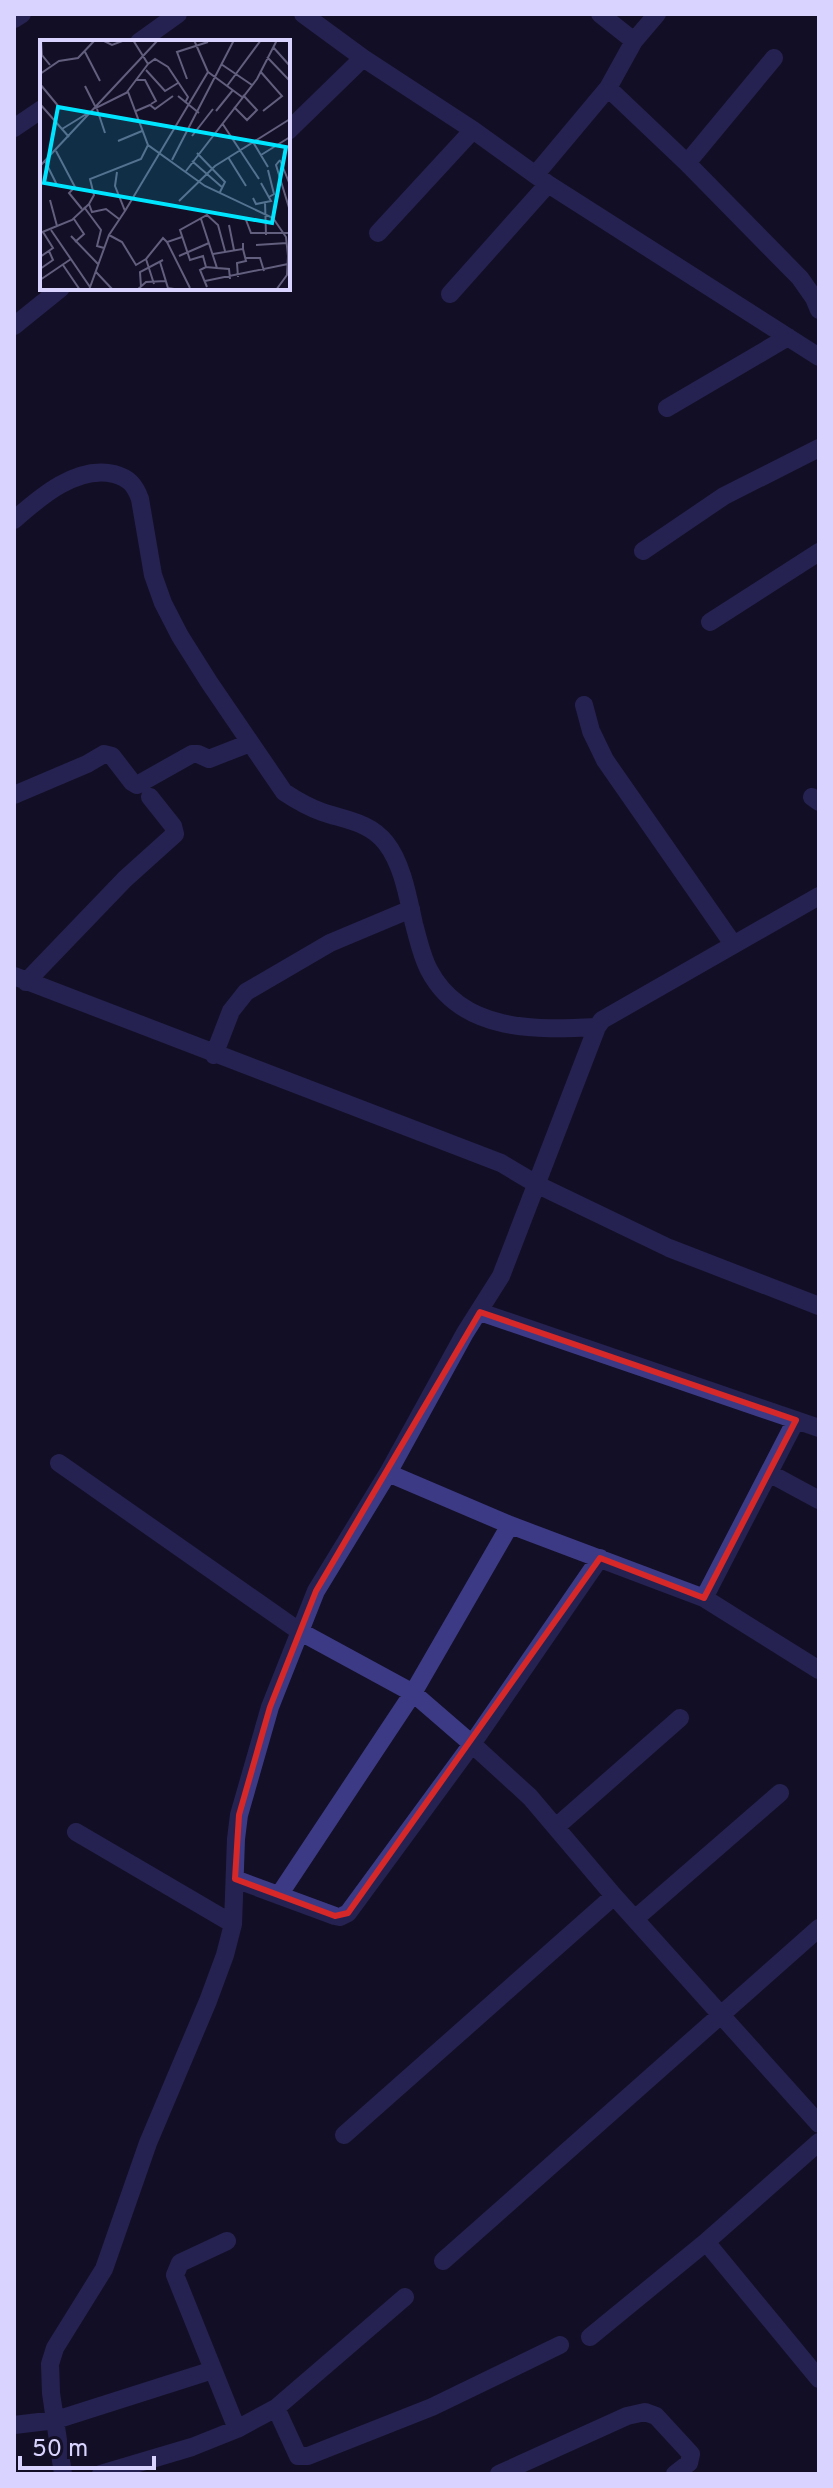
<svg xmlns="http://www.w3.org/2000/svg" width="833" height="2488" font-family="Overpass,sans-serif">
<style>
.lines{fill:none;stroke-linecap:round;stroke-linejoin:round}
.minor{stroke:#3d3a85;stroke-width:18}
.marked{fill:none;stroke:#d62828;stroke-width:6;stroke-linejoin:round}
.inset-road{fill:none;stroke:#625e7d;stroke-width:2}
.view{fill:#00e5ff;fill-opacity:0.15;stroke:#00e5ff;stroke-width:4}
.inset-edge{fill:none;stroke:#d9d4ff;stroke-width:4}
</style>
<rect width="100%" height="100%" fill="#130f26"/>
<g class="lines">
<path class="minor" d="M 303,14 L 363,58 L 473,130 L 548,184 L 819,357
M 600,14 L 634,41
M 14,19 L 22,14
M 139,42 L 178,14
M 608,88 L 687,163 L 800,278 L 814,298 L 819,310
M 14,128 L 42,109
M 288,131 L 363,58
M 687,163 L 774,58
M 536,174 L 608,88 L 634,41 L 657,14
M 378,233 L 473,130
M 450,294 L 548,184
M 14,326 L 61,288
M 667,408 L 788,337
M 14,520 C 40,497 77,465 114,474 C 129,478 135,485 140,499 L 153,575 L 163,603 L 180,636 L 209,682 L 284,792 C 296,800 308,807 322,812 C 345,820 370,822 386,843 C 403,865 408,898 414,924 C 418,939 422,957 429,970 C 462,1033 537,1030 597,1027
M 643,551 L 724,496 L 819,448
M 710,622 L 819,552
M 584,705 L 591,731 L 605,760 L 733,944
M 14,795 L 87,764 L 104,754 L 112,756 L 132,782 L 137,785 L 192,754 L 198,754 L 209,759 L 250,743
M 812,797 L 819,802
M 14,976 L 501,1163 L 538,1185 L 669,1248 L 819,1306
M 26,982 L 125,879 L 175,834 L 173,826 L 150,797
M 214,1055 L 231,1011 L 246,992 L 330,943 L 411,909
M 480,1312 L 819,1428
M 59,1463 L 299,1631 L 413,1693 L 472,1744 L 530,1797 L 614,1896 L 819,2124
M 388,1473 L 510,1525 L 704,1598 L 819,1670
M 769,1473 L 819,1500
M 704,1598 L 796,1420
M 556,1827 L 680,1718
M 76,1832 L 233,1924
M 235,1879 L 335,1916 L 340,1917 L 348,1913 L 472,1744 L 600,1558
M 279,1895 L 413,1693 L 510,1525
M 636,1918 L 780,1793
M 344,2135 L 614,1896
M 227,2241 L 180,2263 L 175,2275 L 237,2429 L 276,2408 L 405,2297
M 706,2242 L 819,2379
M 443,2261 L 819,1928
M 590,2337 L 706,2242 L 819,2142
M 276,2408 L 298,2456 L 308,2456 L 432,2407 L 560,2345
M 14,2425 L 56,2420 L 213,2370
M 63,2474 L 51,2393 L 50,2364 L 55,2348 L 104,2269 L 148,2143 L 208,2001 L 225,1955 L 233,1924 L 236,1839 L 239,1815 L 270,1707 L 316,1591 L 388,1473 L 465,1333 L 501,1276 L 597,1027 L 602,1020 L 819,896
M 101,2474 L 192,2447 L 237,2429
M 499,2474 L 627,2416 L 645,2412 L 656,2416 L 691,2454 L 689,2463 L 675,2474"/>
</g>
<path d="M0 0H833V2488H0ZM 480,1312 L 796,1420 L 704,1598 L 600,1558 L 348,1913 L 335,1916 L 235,1879 L 239,1815 L 270,1707 L 316,1591 Z" fill="#130f26" fill-opacity=".55" fill-rule="evenodd"/>
<path class="marked" d="M 480,1312 L 796,1420 L 704,1598 L 600,1558 L 348,1913 L 335,1916 L 235,1879 L 239,1815 L 270,1707 L 316,1591 Z"/>
<g transform="translate(40 40)">
<rect width="250" height="250" fill="#130f26"/>
<path class="inset-road" d="M 1,0 L 2,15 L 10,25M 62,0 L 72,5 L 85,0M 154,0 L 168,32M 233,7 L 250,26M 45,12 L 60,41M 227,17 L 250,41M 108,24 L 115,19 L 128,27 L 148,57 L 145,63M 181,24 L 212,45M 106,30 L 125,51 L 138,43M 220,31 L 242,56 L 223,71M 0,34 L 19,21 L 38,18 L 55,0M 147,39 L 137,12 L 168,2M 96,40 L 105,40 L 116,61 L 111,64M 0,44 L 19,67M 45,46 L 56,68 L 88,52 L 108,105 L 165,146 L 233,178 L 246,197 L 248,216 L 247,235 L 236,250M 187,46 L 221,0M 87,52 L 108,24 L 93,0M 138,56 L 159,73M 0,64 L 29,97M 194,67 L 207,80 L 217,70 L 203,55M 57,69 L 65,93M 96,71 L 110,65 L 115,69 L 133,56M 176,71 L 193,50M 182,83 L 219,139M 22,89 L 48,73M 152,96 L 173,69M 78,101 L 102,91M 213,102 L 228,127M 16,111 L 35,147 L 29,153 L 42,169M 157,113 L 185,142 L 180,152M 221,115 L 250,97M 188,117 L 206,146M 132,120 L 194,0M 240,120 L 236,125 L 250,171M 240,120 L 250,145M 5,121 L 17,145M 152,121 L 183,148M 0,126 L 118,0M 228,130 L 234,154 L 229,157M 146,131 L 217,39 L 237,0M 213,158 L 216,164 L 231,161 L 221,143M 10,160 L 17,186M 139,161 L 175,126 L 250,79M 225,162 L 226,195M 49,164 L 54,155 L 50,139 L 101,119 L 108,105M 44,167 L 61,190 L 57,206 L 64,208M 85,171 L 168,32 L 202,57M 34,179 L 44,194 L 35,202M 161,179 L 177,228 L 189,229 L 190,239M 206,180 L 211,193 L 250,193M 189,185 L 194,210M 11,190 L 50,247M 0,193 L 32,180 L 49,164 L 52,172 L 66,169 L 79,179M 69,195 L 82,202 L 96,225 L 106,219M 31,196 L 58,224M 142,197 L 127,202 L 150,248M 216,205 L 247,203M 173,214 L 203,209 L 203,203M 139,216 L 169,203M 0,217 L 13,208 L 3,192M 205,218 L 220,218 L 224,231M 120,222 L 128,248 L 140,250M 23,225 L 40,250M 166,227 L 160,230 L 167,247M 177,228 L 166,227 L 163,216 L 150,220 L 140,190 L 167,175 L 178,185 L 185,211M 0,229 L 13,220 L 9,211M 56,232 L 73,250M 198,237 L 197,223 L 206,221 L 203,209M 0,240 L 31,219M 165,241 L 248,224M 114,244 L 106,219 L 123,198 L 127,202M 101,247 L 100,232 L 123,220M 49,250 L 69,195 L 85,171 L 75,146 L 77,132M 97,250 L 106,242 L 126,241"/>
<path class="view" d="M 18,67 L 246,107 L 232,183 L 4,143 Z"/>
<rect width="250" height="250" class="inset-edge"/>
</g>
<rect width="833" height="2488" fill="none" stroke="#d9d4ff" stroke-width="32"/>
<path d="M20 2456v12h134v-12" fill="none" stroke="#d9d4ff" stroke-width="4"/>
<text x="32" y="2456" font-size="24" fill="#d9d4ff" stroke="#130f26" stroke-width="6" paint-order="stroke">50 m</text>
</svg>
